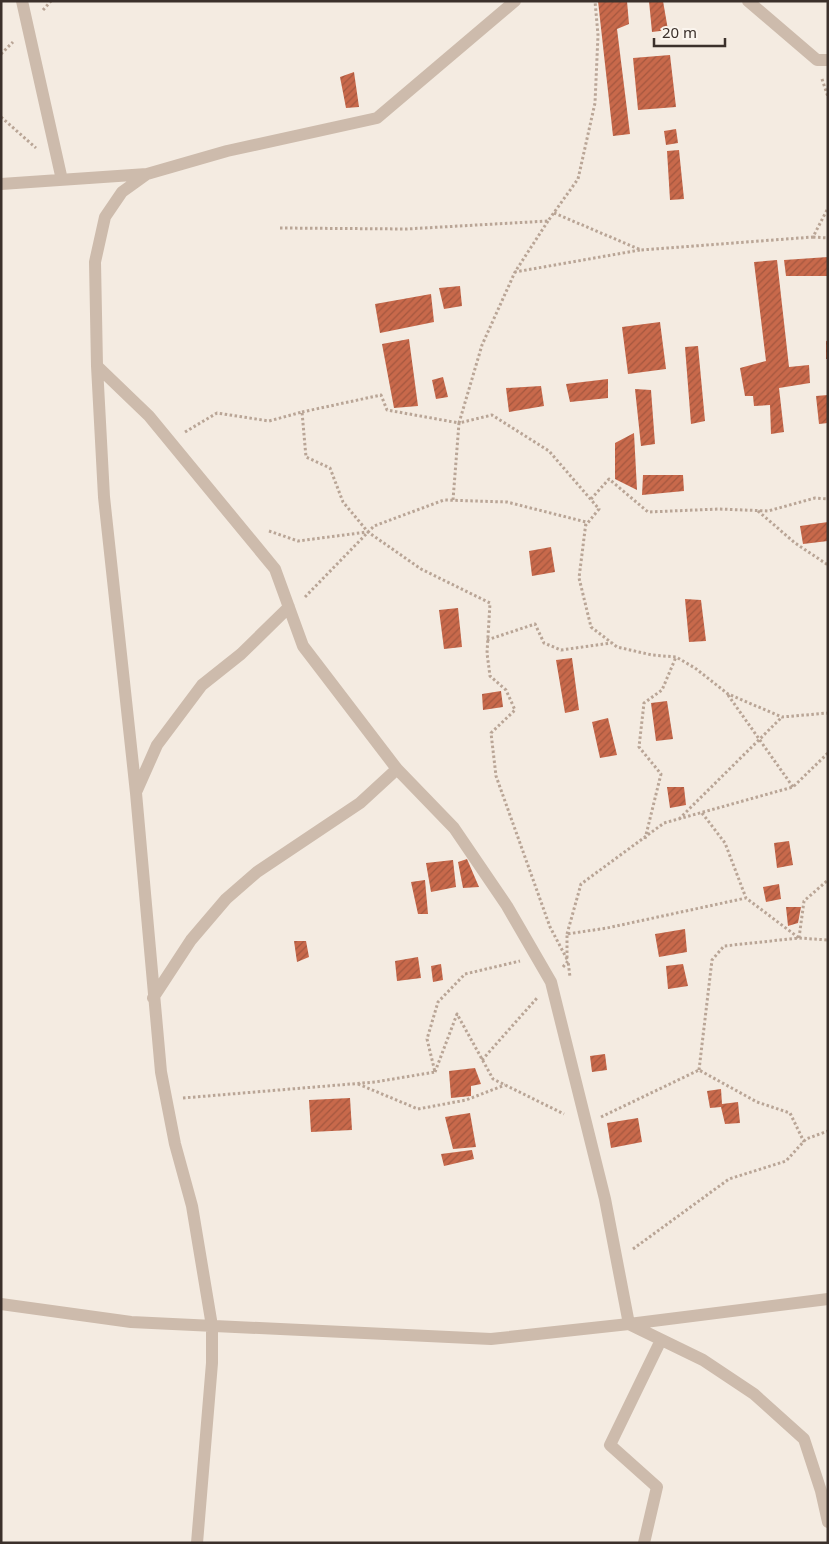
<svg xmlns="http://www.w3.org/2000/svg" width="829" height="1544" font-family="'Noto Sans',sans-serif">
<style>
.building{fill:url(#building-hatch)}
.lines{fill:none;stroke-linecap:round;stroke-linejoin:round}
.path{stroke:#b9a596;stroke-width:3;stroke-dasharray:2.5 2.5;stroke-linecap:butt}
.street{stroke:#cdbbac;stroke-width:12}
</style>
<defs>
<pattern id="building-hatch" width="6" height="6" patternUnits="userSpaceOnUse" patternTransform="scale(1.25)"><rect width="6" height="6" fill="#c8694b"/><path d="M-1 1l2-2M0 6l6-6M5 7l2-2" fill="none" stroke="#a4573f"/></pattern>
</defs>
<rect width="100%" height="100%" fill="#f4ebe1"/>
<path class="building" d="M 598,1 L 627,1 L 629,24 L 617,29 L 630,134 L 613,136 Z
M 649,1 L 663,1 L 668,30 L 652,32 Z
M 670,55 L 676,107 L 638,110 L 633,58 Z
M 354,72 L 359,107 L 346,108 L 340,77 Z
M 676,129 L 678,143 L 666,145 L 664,131 Z
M 679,150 L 684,199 L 670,200 L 667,151 Z
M 828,257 L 828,276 L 786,276 L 784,260 Z
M 777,260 L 789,367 L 809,365 L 810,383 L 779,388 L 784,432 L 771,434 L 770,405 L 754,406 L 753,396 L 745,396 L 740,368 L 766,361 L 754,262 Z
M 460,286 L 462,306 L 444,309 L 439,288 Z
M 431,294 L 434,322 L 380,333 L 375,304 Z
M 660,322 L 666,369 L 628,374 L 622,327 Z
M 409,339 L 418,406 L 394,408 L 382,344 Z
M 826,341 L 828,341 L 828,359 L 826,359 Z
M 698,346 L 705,421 L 691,424 L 685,347 Z
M 443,377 L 448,397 L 436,399 L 432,380 Z
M 608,379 L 608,398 L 570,402 L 566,384 Z
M 541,386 L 544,406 L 509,412 L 506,388 Z
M 635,389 L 651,390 L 655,444 L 641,446 Z
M 828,395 L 828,423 L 819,424 L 816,396 Z
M 634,433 L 637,490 L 615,479 L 615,443 Z
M 643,475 L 683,475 L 684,491 L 642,495 Z
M 828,522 L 828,541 L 803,544 L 800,526 Z
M 551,547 L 555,572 L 532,576 L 529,551 Z
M 685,599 L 701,600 L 706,641 L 689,642 Z
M 458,608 L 462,647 L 444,649 L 439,610 Z
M 572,658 L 579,710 L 565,713 L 556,660 Z
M 501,691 L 503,707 L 483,710 L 482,694 Z
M 667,701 L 673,739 L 656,741 L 651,703 Z
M 608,718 L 617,755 L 600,758 L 592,722 Z
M 667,787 L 684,787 L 686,805 L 670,808 Z
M 789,841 L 793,865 L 777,868 L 774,843 Z
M 467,859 L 479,887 L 463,888 L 458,862 Z
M 453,860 L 456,887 L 431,892 L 426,863 Z
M 425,880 L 428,914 L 418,914 L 411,882 Z
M 779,884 L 781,899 L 766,902 L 763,887 Z
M 786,907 L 801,907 L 798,923 L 788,926 Z
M 685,929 L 687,952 L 659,957 L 655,934 Z
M 294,941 L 306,941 L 309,957 L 297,962 Z
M 418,957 L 421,978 L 397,981 L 395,961 Z
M 441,964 L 443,980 L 433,982 L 431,966 Z
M 683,964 L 688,986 L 668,989 L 666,966 Z
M 605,1054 L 607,1070 L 592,1072 L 590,1056 Z
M 475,1068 L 481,1084 L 471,1086 L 471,1096 L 451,1098 L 449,1071 Z
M 721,1089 L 722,1104 L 738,1102 L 740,1123 L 725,1124 L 721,1107 L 710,1108 L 707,1091 Z
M 350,1098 L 352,1130 L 311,1132 L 309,1100 Z
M 470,1113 L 476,1147 L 453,1149 L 445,1117 Z
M 638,1118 L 642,1142 L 611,1148 L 607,1123 Z
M 472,1150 L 474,1159 L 444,1166 L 441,1154 Z"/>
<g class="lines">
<path class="path" d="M 43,10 L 51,1
M 1,54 L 13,42
M 822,79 L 828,97
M 1,117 L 36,148
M 554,213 L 641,250 L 813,237 L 828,208
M 548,221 L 515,272 L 640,250
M 280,228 L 406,229 L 548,221 L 578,179 L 595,103 L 598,35 L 595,1
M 813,237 L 828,238
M 302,412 L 381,395 L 387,410 L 459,423 L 482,345 L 515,272
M 185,432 L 217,413 L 269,421 L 302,412 L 306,457 L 330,468 L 343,502 L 368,532 L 421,569 L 490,603 L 487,653 L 490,676 L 506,690 L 515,710 L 491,733 L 496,776 L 550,927 L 568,961
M 591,499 L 609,479 L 648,512 L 719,509 L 768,511 L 815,498 L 828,499
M 453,500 L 459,423 L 492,415 L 549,451 L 599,509 L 586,525
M 758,511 L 795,543 L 828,565
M 269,531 L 298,541 L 367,532
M 305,597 L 374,526 L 444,500 L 507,502 L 586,522 L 579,578 L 591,627 L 612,643 L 617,647 L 652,655 L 676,657 L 695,668 L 728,694 L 782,717 L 828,713
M 487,640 L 535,624 L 544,643 L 561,650 L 611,643
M 728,695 L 793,787
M 702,813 L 725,843 L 746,898 L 799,938
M 679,819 L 782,717
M 645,839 L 661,774 L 639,747 L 644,703 L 662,690 L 676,657
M 567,934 L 581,884 L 664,823 L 793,787 L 828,753
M 799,938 L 804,901 L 828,880
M 567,958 L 567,934 L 607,928 L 746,898
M 563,967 L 568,961 L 570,977
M 482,1060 L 537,998
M 699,1070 L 712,960 L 724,946 L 799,938 L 828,940
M 435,1072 L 457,1014 L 493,1079 L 564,1114
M 358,1084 L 418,1109 L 466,1100 L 505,1085
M 183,1098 L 375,1082 L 435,1072 L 427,1039 L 438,1002 L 465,974 L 520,961
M 601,1117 L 699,1070 L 757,1102 L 790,1113 L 804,1142
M 633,1249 L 729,1179 L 786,1161 L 806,1139 L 828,1131"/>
<path class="street" d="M 22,1 L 62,180
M 748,1 L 817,60 L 828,60
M 147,174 L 122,192 L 105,217 L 95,262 L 97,366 L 104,497 L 136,793 L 161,1072 L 175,1144 L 192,1206 L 212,1326 L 212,1363 L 197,1543
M 1,184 L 147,174 L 227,151 L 377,118 L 515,1
M 97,366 L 149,416 L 275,569 L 303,646 L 397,769 L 454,828 L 507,906 L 551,982 L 605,1199 L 629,1324 L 828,1299
M 137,790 L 157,745 L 202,685 L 241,654 L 289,607
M 153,998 L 191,940 L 226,899 L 257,872 L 360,803 L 397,769
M 1,1304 L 131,1322 L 491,1339 L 629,1324 L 703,1360 L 754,1394 L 804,1439 L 821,1491 L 828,1522
M 644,1543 L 657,1487 L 610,1445 L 661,1340"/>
</g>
<rect width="829" height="1544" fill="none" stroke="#3b302b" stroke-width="5"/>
<path d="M654 38v8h71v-8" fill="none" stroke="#3b302b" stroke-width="2.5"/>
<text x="662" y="38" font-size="15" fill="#3b302b" stroke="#fbf5ee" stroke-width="4" paint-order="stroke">20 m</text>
</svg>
